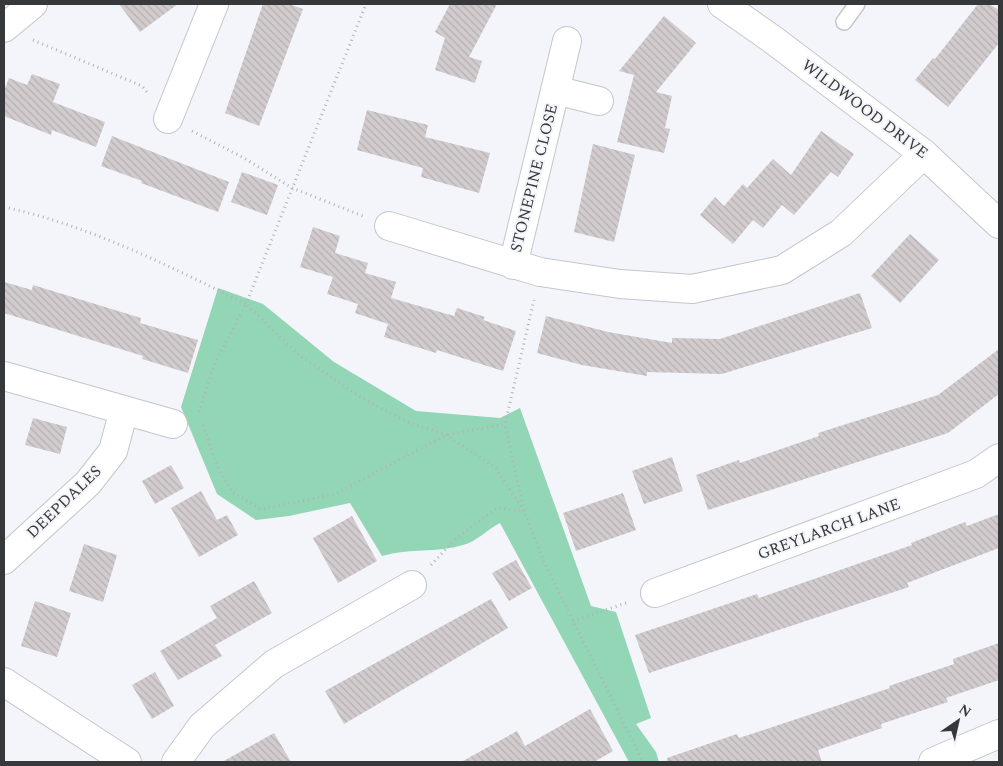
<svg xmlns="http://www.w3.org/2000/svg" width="1003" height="766" font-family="Spectral,serif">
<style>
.green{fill:#92d6b5}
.building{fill:url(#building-back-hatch)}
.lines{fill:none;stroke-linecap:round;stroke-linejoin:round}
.lane-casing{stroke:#c4c6cb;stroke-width:18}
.street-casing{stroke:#c4c6cb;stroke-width:30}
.secondary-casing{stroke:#c4c6cb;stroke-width:30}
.path{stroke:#b1b3b7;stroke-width:3;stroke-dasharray:1 4;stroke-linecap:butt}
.lane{stroke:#fff;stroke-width:15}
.street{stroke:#fff;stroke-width:28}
.secondary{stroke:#fff;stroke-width:28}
.labels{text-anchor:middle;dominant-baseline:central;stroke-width:4;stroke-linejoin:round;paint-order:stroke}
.street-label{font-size:16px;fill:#37383a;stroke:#f3f5fa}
</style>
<defs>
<pattern id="building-back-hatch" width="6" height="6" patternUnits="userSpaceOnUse" patternTransform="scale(1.25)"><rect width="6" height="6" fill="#d2cccf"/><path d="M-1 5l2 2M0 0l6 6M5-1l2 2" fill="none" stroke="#b5b0b2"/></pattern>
</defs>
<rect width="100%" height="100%" fill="#f3f5fa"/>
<path class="green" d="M 218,288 L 263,304 L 334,362 L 416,411 L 500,418 L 520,408 L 591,606 L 616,612 L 651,718 L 636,724 L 656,752 L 659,762 L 629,762 L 500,523 C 488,529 476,542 463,545 C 437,553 409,548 382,556 L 350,503 L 289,516 L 256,520 L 217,494 L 181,407 Z"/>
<path class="building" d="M 119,4 L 178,4 L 140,32 Z
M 263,4 L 289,4 L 303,9 L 259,126 L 225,113 Z
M 450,4 L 497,4 L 469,57 L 482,61 L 475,83 L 435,70 L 445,38 L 435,32 Z
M 978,4 L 989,4 L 999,10 L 999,43 L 948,107 L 915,80 L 933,58 L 935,59 Z
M 664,16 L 696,43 L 656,92 L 672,96 L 665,128 L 670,129 L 664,153 L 617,142 L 634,75 L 619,71 Z
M 32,74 L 60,84 L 53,102 L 105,122 L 96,147 L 52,130 L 51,135 L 4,116 L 4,91 L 9,78 L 27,85 Z
M 367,110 L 428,125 L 425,137 L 490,153 L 479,193 L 421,177 L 423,168 L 357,150 Z
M 821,131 L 854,154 L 838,177 L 831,172 L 794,215 L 782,205 L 763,228 L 753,220 L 733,244 L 700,215 L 715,197 L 724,206 L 743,184 L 747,188 L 773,159 L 791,175 Z
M 112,136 L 229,182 L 218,212 L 141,183 L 142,181 L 101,166 Z
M 593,144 L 635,155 L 614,242 L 574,232 Z
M 242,172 L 278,185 L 267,215 L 231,202 Z
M 313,227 L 340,236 L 335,253 L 368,263 L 365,273 L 396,282 L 391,298 L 454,316 L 457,308 L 485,317 L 483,320 L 516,331 L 503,371 L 437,350 L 436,353 L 384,337 L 388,324 L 355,313 L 358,304 L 327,294 L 333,277 L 300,267 Z
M 910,234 L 939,260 L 900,303 L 871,276 Z
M 4,282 L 32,290 L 33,285 L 141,318 L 140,323 L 198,340 L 188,373 L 142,359 L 143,356 L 4,313 Z
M 860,293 L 872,328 L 722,374 L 647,372 L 647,376 L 582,365 L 537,353 L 546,316 L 608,332 L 672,343 L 672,338 L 720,339 Z
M 999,349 L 999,394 L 948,433 L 708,510 L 696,475 L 739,460 L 740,463 L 819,436 L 818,433 L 938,395 Z
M 33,418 L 67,427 L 60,454 L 25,445 Z
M 672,457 L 683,491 L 644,504 L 632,471 Z
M 171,465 L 184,488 L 155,504 L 142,481 Z
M 201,491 L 217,520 L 227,515 L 238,535 L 199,557 L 171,508 Z
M 623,493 L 636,530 L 576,551 L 563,513 Z
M 999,514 L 999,548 L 907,583 L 909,587 L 649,673 L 635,635 L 757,594 L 759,598 L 912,545 L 911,543 L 965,522 L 967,526 Z
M 352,516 L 377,561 L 338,583 L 313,538 Z
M 84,544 L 117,555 L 103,602 L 69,591 Z
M 516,560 L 532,588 L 509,601 L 492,573 Z
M 254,581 L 272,613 L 215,645 L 222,656 L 178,680 L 160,651 L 217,618 L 210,606 Z
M 491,599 L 508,628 L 344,724 L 325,691 Z
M 35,601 L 71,613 L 57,657 L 21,646 Z
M 999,643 L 999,680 L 946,698 L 948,702 L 881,724 L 882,728 L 818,750 L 822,762 L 667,762 L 667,758 L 737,734 L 739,738 L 890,688 L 889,686 L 954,664 L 953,659 Z
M 155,672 L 174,706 L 152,719 L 132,685 Z
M 590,709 L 613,751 L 594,762 L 461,762 L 517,731 L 525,746 Z
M 274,733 L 291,762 L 222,762 Z"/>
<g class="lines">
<defs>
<path id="lane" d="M 844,22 L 857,4"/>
<path id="street" d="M 555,90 L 599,101
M 168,119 L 214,4
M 389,226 L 540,272 L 620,284 L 692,289 L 782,270 L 841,233 L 924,154
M 513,265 L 567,41
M 4,376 L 173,424
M 4,560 L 88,483 L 113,451 L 124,410
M 655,593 L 976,474 L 999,458
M 4,682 L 127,762
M 176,762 L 202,726 L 274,664 L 412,585
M 933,762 L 999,734"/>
<path id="secondary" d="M 722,4 L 772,39 L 924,154 L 999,224
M 4,28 L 33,4"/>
</defs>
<use href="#lane" class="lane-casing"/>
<use href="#street" class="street-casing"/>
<use href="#secondary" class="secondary-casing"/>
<path class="path" d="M 33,40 L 142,86 L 147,92
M 192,131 L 244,158 L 292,188 L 363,216
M 4,207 C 88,225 169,266 246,304 L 366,4
M 199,412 L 214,365 L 246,304 L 299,355 L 362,398 L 405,421 L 446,435 L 495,467 L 524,511 L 544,562 L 643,762
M 203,425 L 216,464 L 232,492 L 260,509 L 335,494 L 446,435 L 505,424 L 534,300
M 431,565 L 456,538 L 497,508 L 524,511 L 505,424
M 573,621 L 629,602"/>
<use href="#lane" class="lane"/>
<use href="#street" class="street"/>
<use href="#secondary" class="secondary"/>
</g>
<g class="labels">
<g class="street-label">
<text transform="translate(865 109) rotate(37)">WILDWOOD DRIVE</text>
<text transform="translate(534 178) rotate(-76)">STONEPINE CLOSE</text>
<text transform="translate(64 502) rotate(-44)">DEEPDALES</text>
<text transform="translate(829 529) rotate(-20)">GREYLARCH LANE</text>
</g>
</g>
<rect width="1003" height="766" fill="none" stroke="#37383a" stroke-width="10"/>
<g transform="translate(958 721) rotate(34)" stroke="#f3f5fa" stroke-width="4" paint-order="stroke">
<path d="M0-4L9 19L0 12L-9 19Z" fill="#37383a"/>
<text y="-8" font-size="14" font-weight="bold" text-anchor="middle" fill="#37383a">N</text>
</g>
</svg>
